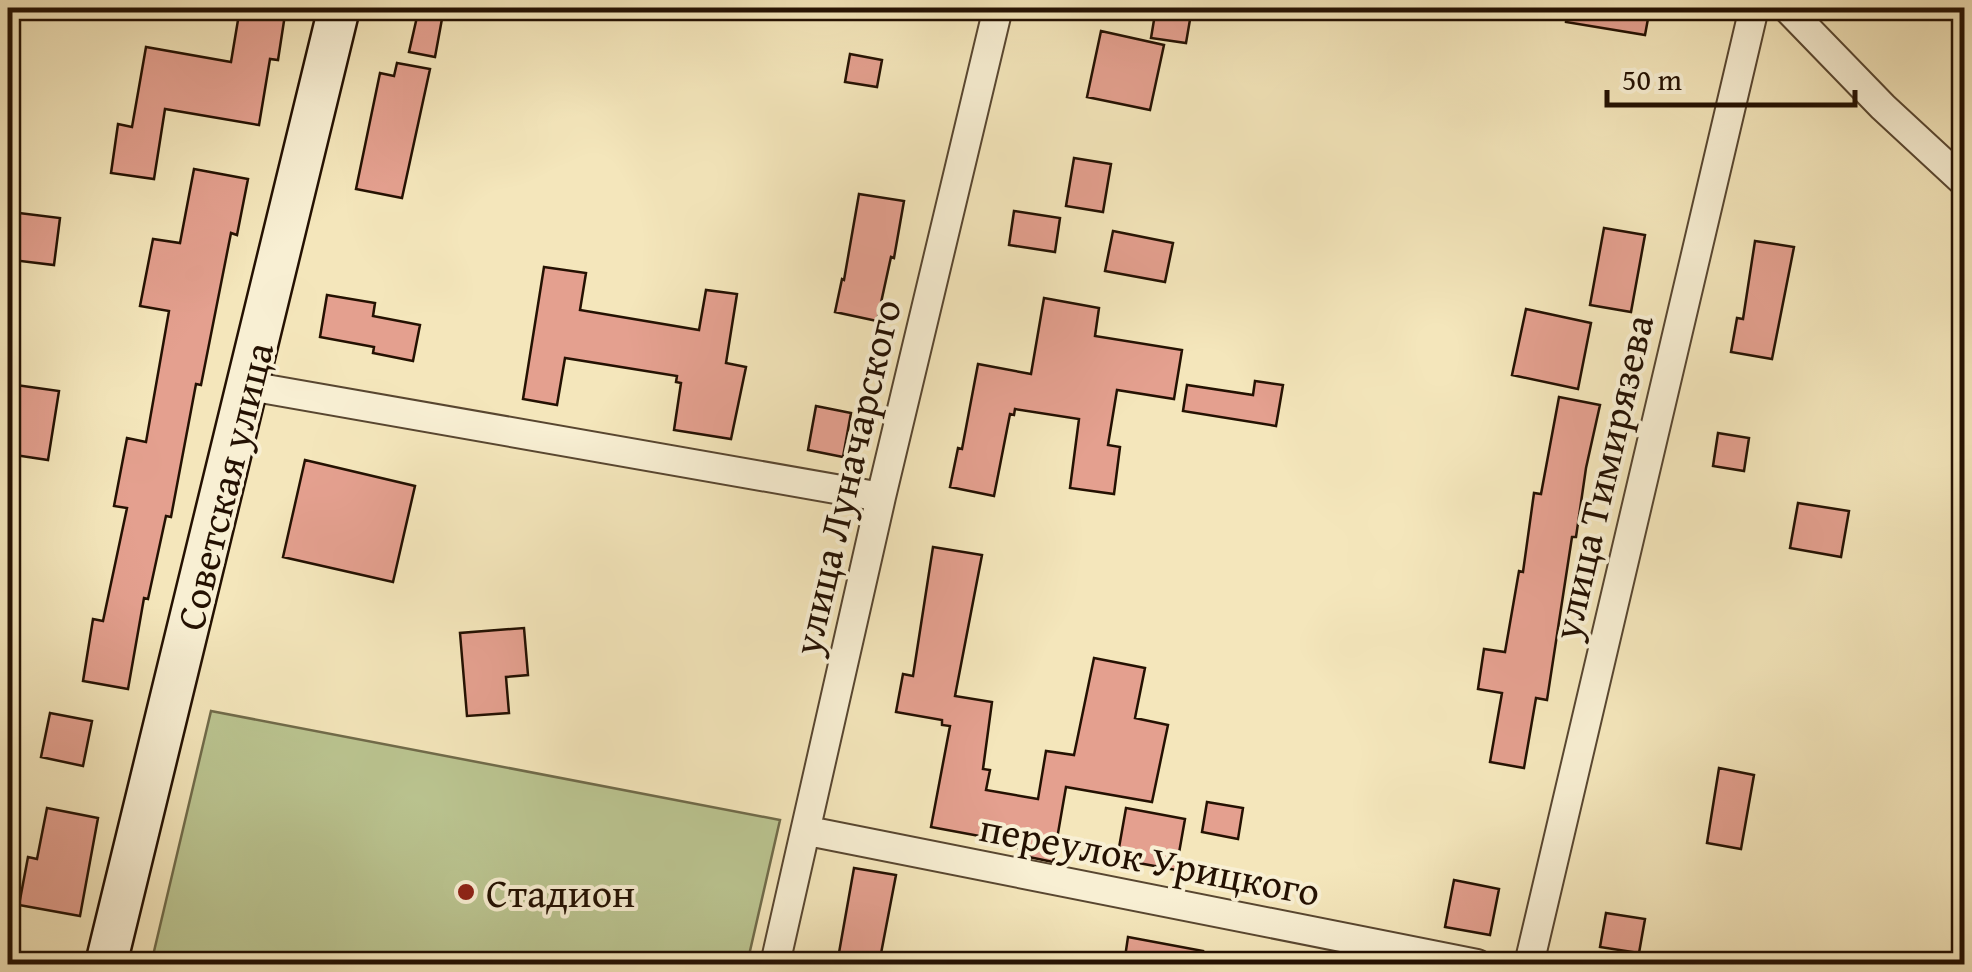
<svg xmlns="http://www.w3.org/2000/svg" width="1972" height="972" font-family="'Gentium Book Plus',serif">
<style>
.green{fill:#bbc591;stroke:#706b4a;stroke-width:2.5}
.building{fill:#e4a08f;stroke:#241102;stroke-width:2.5}
.lines{fill:none;stroke-linecap:round;stroke-linejoin:round}
.minor-casing{stroke:#584630;stroke-width:32}
.secondary-casing{stroke:#241102;stroke-width:45}
.minor{stroke:#f8efd3;stroke-width:28}
.secondary{stroke:#f8efd3;stroke-width:40}
.poi-dot{fill:#8f2418;stroke:#f8efd3;stroke-width:4}
.labels{text-anchor:middle;dominant-baseline:central;stroke-width:8;stroke-linejoin:round;paint-order:stroke}
.street-label{font-size:40px;fill:#241102;stroke:#f8efd3}
.poi-label{font-size:40px;fill:#241102;stroke:#f8efd3;text-anchor:start}
</style>
<rect width="100%" height="100%" fill="#f4e6bb"/>
<filter id="stains"><feTurbulence type="fractalNoise" baseFrequency=".002" numOctaves="4"/><feColorMatrix values="0 0 0 0 .2 0 0 0 0 .09 0 0 0 0 .02 0 0 0 .5 -.17"/></filter>
<radialGradient id="worn" r=".72"><stop offset=".6" stop-color="#630" stop-opacity="0"/><stop offset="1" stop-color="#630" stop-opacity=".3"/></radialGradient>
<path class="green" d="M 211,711 L 780,820 L 747,964 L 151,964 Z"/>
<path class="building" d="M 240,8 L 286,8 L 278,60 L 270,59 L 259,125 L 165,109 L 154,179 L 111,173 L 118,124 L 132,127 L 146,47 L 231,62 Z
M 419,8 L 444,8 L 435,57 L 409,52 Z
M 1156,8 L 1192,8 L 1186,43 L 1151,38 Z
M 1567,8 L 1650,8 L 1645,35 L 1566,22 Z
M 1101,31 L 1164,45 L 1150,110 L 1087,97 Z
M 850,54 L 882,60 L 877,87 L 845,82 Z
M 397,63 L 430,69 L 402,198 L 356,189 L 380,73 L 394,76 Z
M 1074,158 L 1111,164 L 1103,212 L 1066,206 Z
M 194,169 L 248,179 L 237,235 L 231,233 L 201,385 L 196,384 L 171,517 L 166,516 L 148,599 L 144,598 L 128,689 L 83,681 L 93,619 L 103,621 L 127,508 L 114,506 L 127,438 L 146,442 L 169,311 L 140,306 L 153,239 L 180,243 Z
M 859,194 L 904,201 L 894,258 L 891,257 L 877,321 L 835,312 L 842,279 L 844,280 Z
M 1014,211 L 1060,218 L 1055,252 L 1009,245 Z
M 19,213 L 60,218 L 54,265 L 12,260 Z
M 1604,228 L 1645,235 L 1631,312 L 1590,305 Z
M 1113,231 L 1173,243 L 1165,282 L 1105,271 Z
M 1755,241 L 1794,247 L 1772,359 L 1731,352 L 1737,318 L 1743,319 Z
M 544,267 L 586,273 L 580,310 L 699,330 L 706,290 L 737,294 L 726,363 L 746,367 L 731,439 L 674,430 L 681,383 L 676,382 L 677,376 L 565,358 L 557,405 L 523,399 Z
M 327,295 L 375,303 L 373,316 L 420,325 L 413,361 L 373,353 L 374,347 L 320,337 Z
M 1044,298 L 1099,308 L 1095,336 L 1182,350 L 1174,399 L 1117,390 L 1108,445 L 1120,447 L 1114,494 L 1070,488 L 1079,419 L 1015,409 L 1014,415 L 1010,414 L 994,496 L 950,487 L 958,448 L 962,449 L 978,364 L 1031,374 Z
M 1526,309 L 1591,323 L 1578,389 L 1512,375 Z
M 1255,381 L 1283,385 L 1276,426 L 1183,411 L 1187,385 L 1253,395 Z
M 16,385 L 59,391 L 48,460 L 8,454 Z
M 1559,397 L 1600,405 L 1586,468 L 1576,537 L 1572,537 L 1547,700 L 1536,698 L 1524,768 L 1490,762 L 1502,693 L 1478,689 L 1484,649 L 1505,652 L 1519,571 L 1523,572 L 1534,493 L 1541,494 Z
M 816,406 L 851,413 L 843,457 L 808,450 Z
M 1718,433 L 1749,438 L 1744,471 L 1713,466 Z
M 305,460 L 415,486 L 393,582 L 283,557 Z
M 1798,503 L 1849,511 L 1841,557 L 1790,548 Z
M 933,547 L 982,555 L 955,696 L 992,702 L 983,769 L 990,770 L 986,790 L 1038,799 L 1046,751 L 1074,755 L 1094,658 L 1145,668 L 1135,718 L 1168,725 L 1152,802 L 1066,787 L 1053,862 L 1029,857 L 1030,850 L 1000,845 L 1001,840 L 931,827 L 950,726 L 942,725 L 942,720 L 896,712 L 903,674 L 913,676 Z
M 524,628 L 528,675 L 506,677 L 509,713 L 467,716 L 460,633 Z
M 50,713 L 92,721 L 83,766 L 41,757 Z
M 1719,768 L 1754,775 L 1741,849 L 1707,843 Z
M 1207,802 L 1243,808 L 1238,839 L 1202,832 Z
M 47,808 L 98,818 L 80,916 L 19,905 L 28,857 L 37,859 Z
M 1126,808 L 1185,819 L 1176,870 L 1117,859 Z
M 854,868 L 896,875 L 879,964 L 837,964 Z
M 1454,880 L 1499,889 L 1490,935 L 1445,927 Z
M 1606,913 L 1645,919 L 1639,953 L 1600,947 Z
M 1128,937 L 1203,951 L 1201,964 L 1124,964 Z"/>
<g class="lines">
<defs>
<path id="minor" d="M 1787,8 L 1883,107 L 1964,182
M 249,386 L 881,497
M 808,831 L 1477,964
M 775,964 L 881,497 L 998,8
M 1529,964 L 1754,8"/>
<path id="secondary" d="M 106,964 L 339,8"/>
</defs>
<use href="#minor" class="minor-casing"/>
<use href="#secondary" class="secondary-casing"/>
<use href="#minor" class="minor"/>
<use href="#secondary" class="secondary"/>
</g>
<circle class="poi-dot" cx="466" cy="892" r="10"/>
<g class="labels">
<g class="street-label">
<text transform="translate(846 477) rotate(-77)">улица Луначарского</text>
<text transform="translate(1602 477) rotate(-77)">улица Тимирязева</text>
<text transform="translate(224 486) rotate(-76)">Советская улица</text>
<text transform="translate(1150 859) rotate(11)">переулок Урицкого</text>
</g>
<g class="poi-label">
<text x="486" y="892">Стадион</text>
</g>
</g>
<rect width="1972" height="972" fill="none" stroke="#f4e6bb" stroke-width="40"/>
<rect x="10" y="10" width="1952" height="952" fill="none" stroke="#241102" stroke-width="5"/>
<rect x="20" y="20" width="1932" height="932" fill="none" stroke="#241102" stroke-width="2.5"/>
<path d="M1607 90v15h248v-15" fill="none" stroke="#241102" stroke-width="5"/>
<text x="1622" y="90" font-size="30" fill="#241102" stroke="#f8efd3" stroke-width="8" paint-order="stroke">50 m</text>
<rect width="100%" height="100%" filter="url(#stains)"/>
<rect width="100%" height="100%" fill="url(#worn)"/>
</svg>
